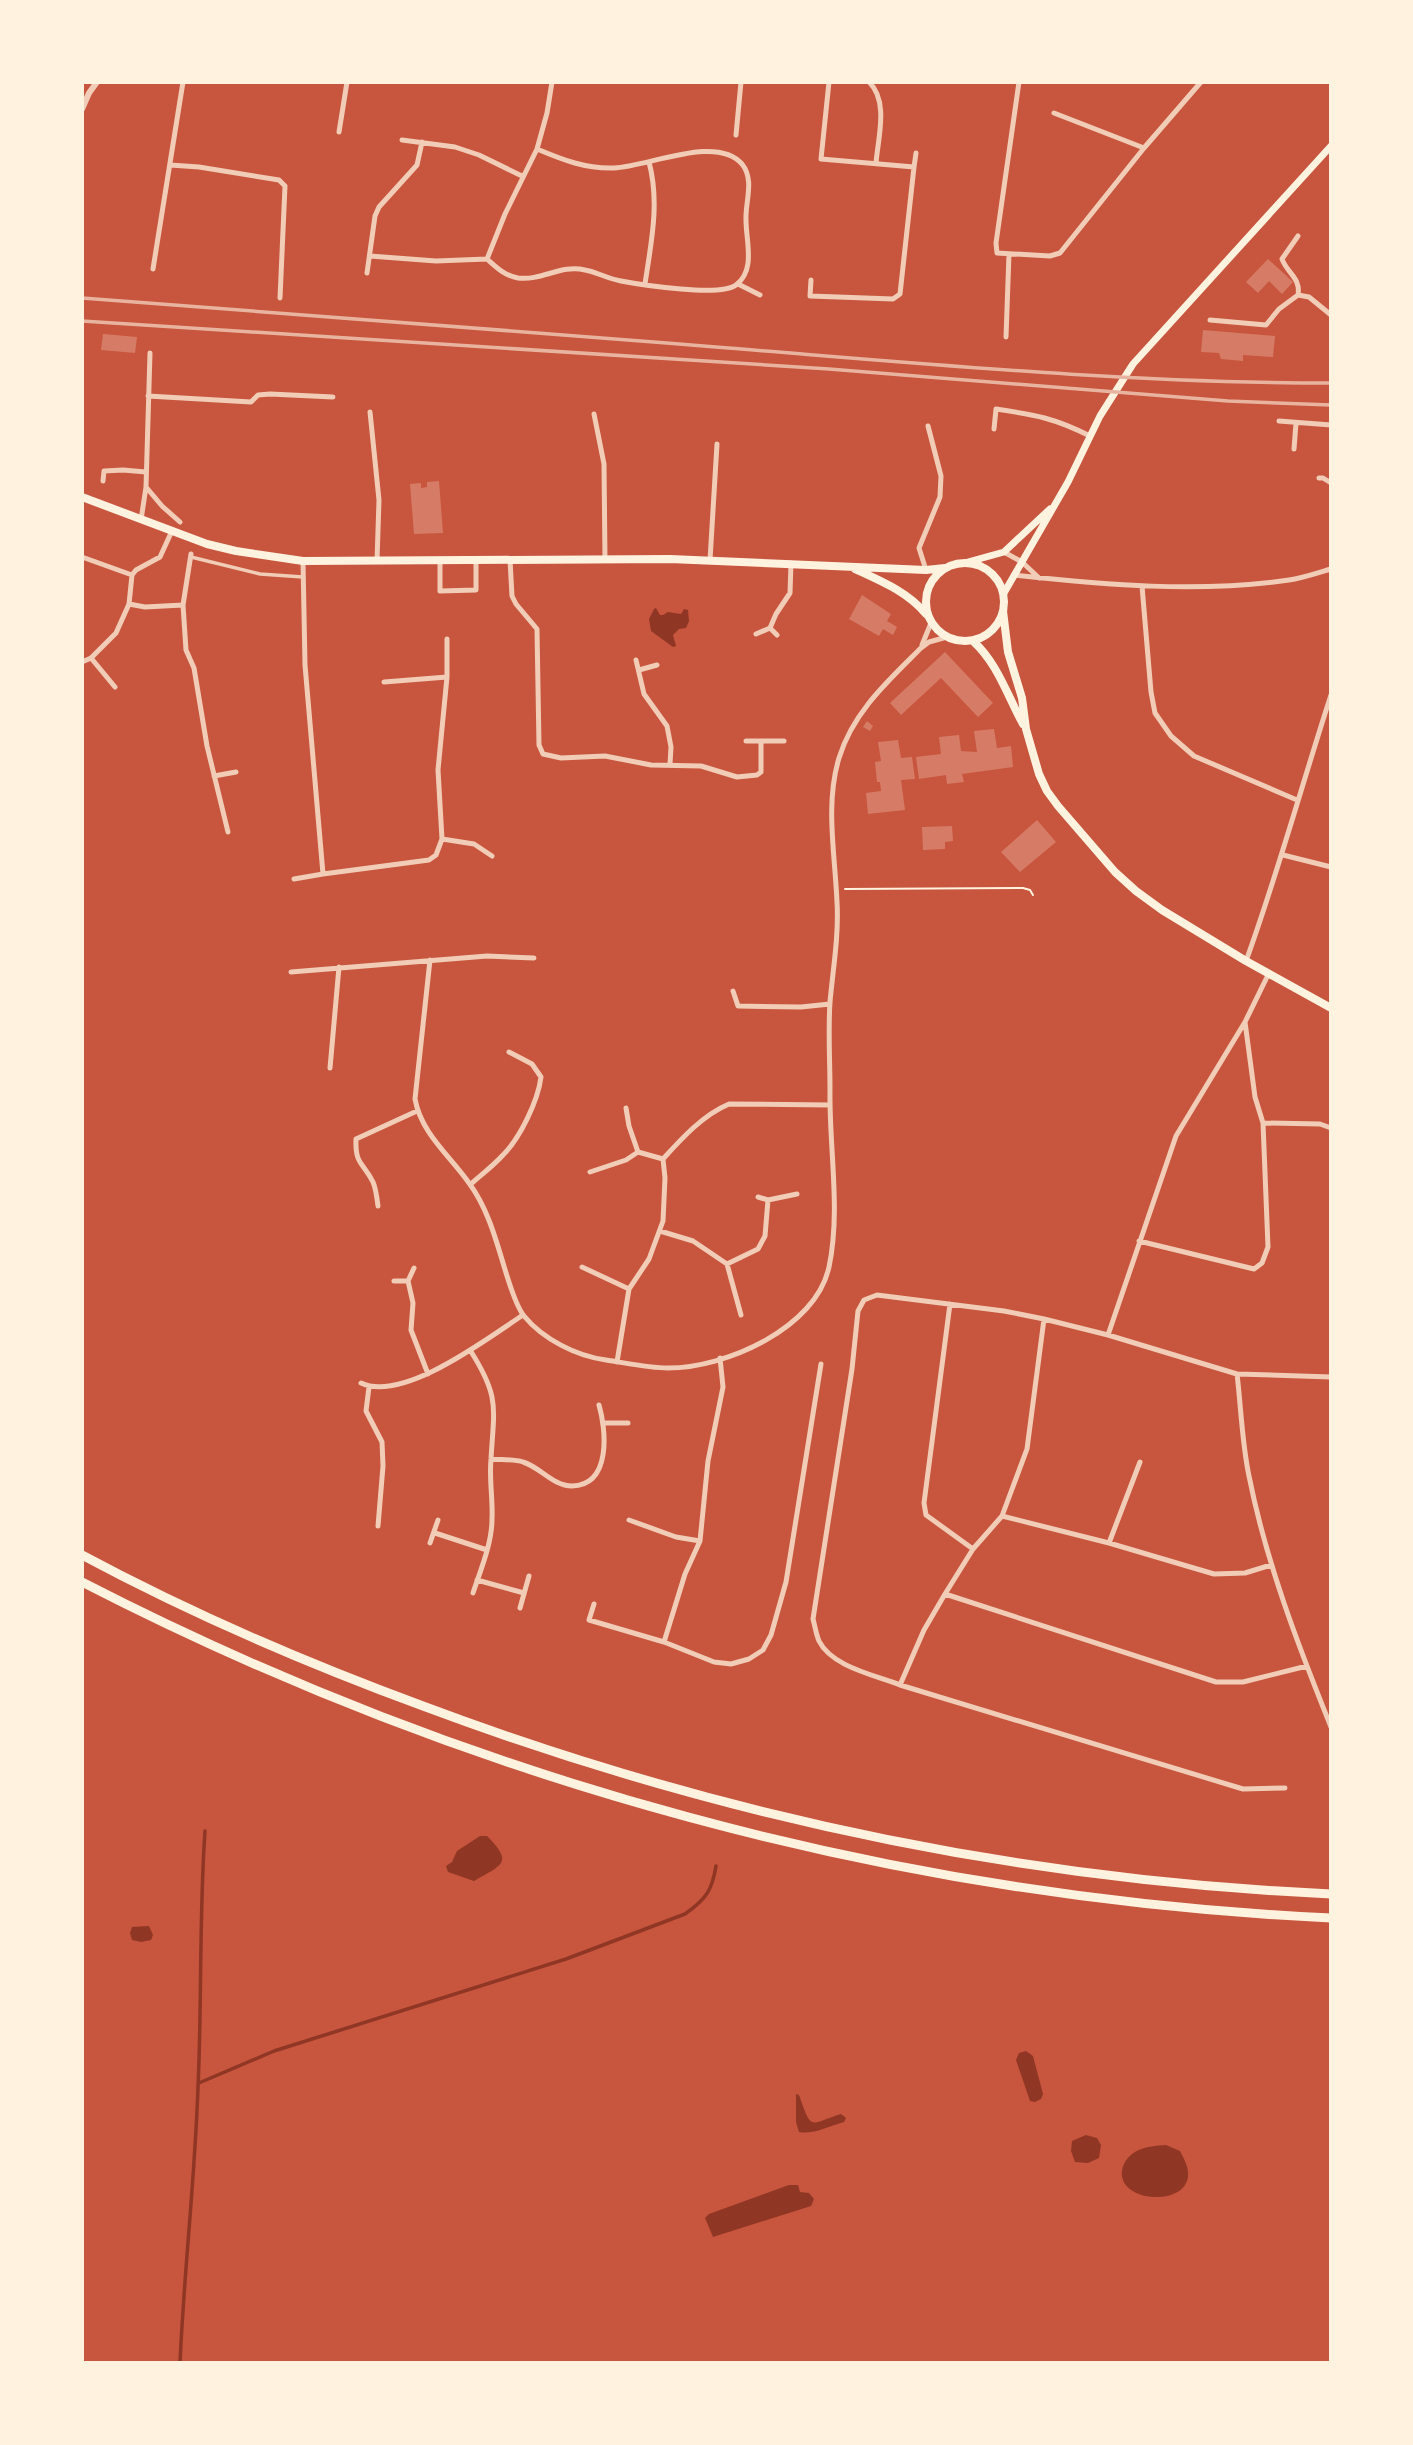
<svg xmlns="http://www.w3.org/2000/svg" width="1413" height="2445" font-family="'Fira Sans Condensed',sans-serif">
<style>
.water{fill:#8f3625}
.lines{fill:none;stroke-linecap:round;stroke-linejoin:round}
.stream{stroke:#8f3625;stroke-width:3.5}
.building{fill:#d67c66}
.path{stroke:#fff3e0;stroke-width:2}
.pedestrian{stroke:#f1ccb7;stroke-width:3.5}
.minor{stroke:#f1ccb7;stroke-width:5}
.tertiary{stroke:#f1ccb7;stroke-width:6}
.secondary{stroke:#fff3e0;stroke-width:7}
.primary{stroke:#fff3e0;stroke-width:8}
.motorway{stroke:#fff3e0;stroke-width:9}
.rail{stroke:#e9b49f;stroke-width:3.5}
</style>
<rect width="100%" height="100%" fill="#c8553d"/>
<path class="water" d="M 656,608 L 660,615 L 663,615 L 668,612 L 681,614 L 684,609 L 688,610 L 689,621 L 686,628 L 679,629 L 673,635 L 676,646 L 673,647 L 651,631 L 649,619 L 654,609 Z
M 480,1836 L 487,1836 C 514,1863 502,1865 474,1881 L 448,1872 L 446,1866 L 452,1862 L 457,1851 Z
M 149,1926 L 153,1935 L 151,1940 L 141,1942 L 132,1940 L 130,1933 L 132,1927 Z
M 1026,2051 L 1033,2056 L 1043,2094 L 1041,2099 L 1035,2102 L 1030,2101 L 1016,2060 L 1019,2053 Z
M 796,2094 L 799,2095 C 812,2132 809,2124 841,2114 L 846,2118 L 844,2122 C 830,2126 812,2135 799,2132 L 796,2122 Z
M 1086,2135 L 1097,2138 L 1101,2145 L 1099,2158 L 1088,2163 L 1075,2162 L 1071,2151 L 1072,2141 Z
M 1166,2145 L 1180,2151 C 1184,2159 1189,2167 1188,2177 C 1183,2210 1108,2200 1124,2164 C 1132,2148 1149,2146 1166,2145 Z
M 789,2185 L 798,2185 L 800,2192 L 809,2193 L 814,2199 L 811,2206 L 713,2237 L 705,2218 L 709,2214 Z"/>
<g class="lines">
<path class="stream" d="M 199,2083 L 274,2051 L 566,1959 L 685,1914 C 706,1899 712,1891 716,1866
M 180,2363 C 184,2271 195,2179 198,2087 C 202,2002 199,1916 205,1831"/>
</g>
<path class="building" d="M 1268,259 L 1293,282 L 1282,294 L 1269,281 L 1258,293 L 1246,282 Z
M 1203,330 L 1275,336 L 1273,357 L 1243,355 L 1243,361 L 1221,359 L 1219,353 L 1201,352 Z
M 103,334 L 137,337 L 135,353 L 101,350 Z
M 439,481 L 443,533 L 414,534 L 410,484 L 421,483 L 421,488 L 427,487 L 427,482 Z
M 862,595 L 891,614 L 887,621 L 897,627 L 893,635 L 883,629 L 879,636 L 849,619 Z
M 945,652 L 993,703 L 978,717 L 941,678 L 901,715 L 890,703 Z
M 867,721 L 873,726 L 870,731 L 863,727 Z
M 994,729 L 997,748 L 1011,746 L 1013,767 L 962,774 L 964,782 L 947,784 L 946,775 L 919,779 L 916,757 L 941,754 L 939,737 L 959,735 L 961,751 L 977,752 L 974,731 Z
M 898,740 L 901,758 L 912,757 L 915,779 L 901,780 L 905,810 L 868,814 L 866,793 L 881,791 L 880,782 L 877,782 L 875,762 L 881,761 L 878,742 Z
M 1037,820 L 1056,842 L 1020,872 L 1001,852 Z
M 952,826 L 953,841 L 945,842 L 945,849 L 923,850 L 922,827 Z"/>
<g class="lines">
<path class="path" d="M 845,889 L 1023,888 L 1030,890 L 1033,895"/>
<path class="pedestrian" d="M 191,557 L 260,574 L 303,577"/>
<path class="minor" d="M 869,82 C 889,101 878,138 876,163
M 1019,82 L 996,243 L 997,253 L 1050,256 L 1060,253 L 1144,148 L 1201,82
M 1054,113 L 1144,148
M 339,132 L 347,82
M 736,135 L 741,82
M 402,140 L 455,147 L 479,155 L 522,176
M 170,165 L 199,167 L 279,180 L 285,186 L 280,298
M 914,167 L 916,153
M 370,256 L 436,261 L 487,259 C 496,267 505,276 518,278 C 542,281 561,264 585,270 C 597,272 608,279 621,281 C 642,285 721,297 736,285 C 756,270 746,242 746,220 C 745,202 755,180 742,164 C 716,134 648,167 614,168 C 586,169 563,160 537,149
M 487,259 L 505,214 L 537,149 L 547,113 L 552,82
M 153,269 L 183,82
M 367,273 L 375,216 L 379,207 L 417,165 L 422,142
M 811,280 L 810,296 L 893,299 L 900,294 L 914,167 L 821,159 L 829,82
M 645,284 C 651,243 660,203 649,162
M 738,284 L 760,295
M 1298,295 C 1301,278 1287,273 1282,259 L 1298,236
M 1210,320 L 1266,325 L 1279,309 L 1298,295 L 1309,297 L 1331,315
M 1006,337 L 1009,254
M 148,396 L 251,402 L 258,395 L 270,394 L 333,397
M 370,412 L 379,500 L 377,561
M 594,414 L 604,464 L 605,559
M 1279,421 L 1331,425
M 994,429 L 996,409 C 1036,415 1054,418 1090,436
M 1294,449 L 1296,423
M 1319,478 L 1323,478 L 1331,483
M 103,481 L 104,471 L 123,470 L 146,472
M 146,487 L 162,506 L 180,522
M 141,520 L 146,487 L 150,353
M 1004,552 L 1022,562 L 1039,578
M 191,554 L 183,605 L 186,650 L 194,668 L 207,746 L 228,832
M 82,557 L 132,575
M 510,560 L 512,596 L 516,604 L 537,629 L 539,745 L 543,754 L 561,758 L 605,756 L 651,765 L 701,766 L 737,777 L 757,775 L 761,772 L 761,741
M 710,560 L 717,444
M 303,561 L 305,665 L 323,874 L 429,860 L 436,855 L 442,839 L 474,844 L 492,856
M 440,561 L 440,591 L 476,590 L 476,561
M 926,570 L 919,548 L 940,497 L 941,476 L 928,426
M 1014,575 C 1105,585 1198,593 1289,580 C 1303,578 1317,573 1331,569
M 1142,586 L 1151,692 L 1155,713 L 1171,736 L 1194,756 L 1297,800
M 129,604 L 145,607 L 183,605
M 770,628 L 776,614 L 790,593 L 791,563
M 756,634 L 770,628 L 777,635
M 922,645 L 931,623
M 91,658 L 115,687
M 636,660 L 644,694 L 667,726 L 671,747 L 670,764
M 82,662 L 91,658 L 116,633 L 129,604 L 132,575 L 136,570 L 160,557 L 171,533
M 639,670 L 657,665
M 384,682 L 447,677
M 746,741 L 784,741
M 214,776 L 236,772
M 442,839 L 438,770 L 447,677 L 447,639
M 1283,855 L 1331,867
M 294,879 L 323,874
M 430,960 L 415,1099 C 421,1133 450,1156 469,1183 C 489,1210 497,1244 507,1276 C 511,1288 516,1306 524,1316 C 543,1339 576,1356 606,1360 C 626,1363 648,1368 668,1368 C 726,1368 816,1328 829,1267 C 841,1210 829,1148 830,1090 C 830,1061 828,1031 830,1002 C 833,969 839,935 837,902 C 835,854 825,804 839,758 C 853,712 888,681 921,648 L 929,642 L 947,637
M 1246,961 C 1278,873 1302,784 1331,695
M 291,972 L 487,956 L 534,958
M 733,991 L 738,1006 L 801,1007 L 830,1004
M 330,1068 L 339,967
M 1263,1123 L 1320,1124 L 1331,1128
M 638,1152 L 663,1159
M 590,1172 L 626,1160 L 638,1152 L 629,1126 L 626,1108
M 471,1184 C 481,1175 493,1166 503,1155 C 520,1138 538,1101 541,1077 L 532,1064 L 509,1052
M 758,1197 L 768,1200 L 797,1194
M 378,1206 C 377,1198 376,1189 373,1182 C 363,1162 355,1165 356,1139 L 417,1111
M 660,1231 L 693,1241 L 727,1264 L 741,1315
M 1139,1241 L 1254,1269 L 1262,1263 L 1268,1247 L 1263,1123 L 1255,1097 L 1245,1022
M 727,1264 L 758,1249 L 765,1236 L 768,1200
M 582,1267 L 629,1289
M 394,1281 L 408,1281 L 413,1303 L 411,1330 L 428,1374
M 408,1281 L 414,1268
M 950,1304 L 924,1503 L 926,1515 L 973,1549
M 1108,1335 L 1176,1136 L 1245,1022 L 1269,973
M 470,1350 C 500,1397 494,1407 491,1459 C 489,1479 493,1499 492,1519 C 492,1543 481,1569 473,1593
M 617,1362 L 629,1289 L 649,1259 L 663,1221 L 665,1178 L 663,1159 C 682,1138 703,1115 729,1104 L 830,1105
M 1237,1374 C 1241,1407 1242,1443 1249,1476 C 1266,1562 1298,1645 1331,1727
M 361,1383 C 403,1403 488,1338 523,1315
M 369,1387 L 366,1411 L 382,1442 L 383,1466 L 378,1526
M 604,1423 L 628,1423
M 491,1459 C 501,1460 514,1459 523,1462 C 540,1467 553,1486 572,1486 C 612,1485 606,1429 599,1405
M 1002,1516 L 1109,1543 L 1214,1574 L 1245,1573 L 1271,1565
M 629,1520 L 676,1537 L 700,1541
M 435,1533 L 487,1550
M 430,1543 L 438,1520
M 1109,1543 L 1140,1462
M 477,1580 L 524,1593
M 945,1594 L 1216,1682 L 1243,1682 L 1307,1666
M 594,1604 L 589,1620 L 664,1642 L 714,1662 L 731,1664 L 749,1659 L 763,1650 L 771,1635 L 786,1582 L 821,1364
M 520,1608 L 529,1576
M 664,1642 L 685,1574 L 700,1541 L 708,1461 L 723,1387 L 720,1358
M 900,1685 L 924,1630 L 945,1594 L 973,1549 L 1002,1516 L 1027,1449 L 1044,1319
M 1285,1788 L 1243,1789 L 900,1685 C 875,1675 832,1667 819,1641 C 816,1634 815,1626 813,1619 L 852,1369 L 858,1311 L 864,1300 L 877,1295 L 1004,1311 L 1044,1319 L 1108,1335 L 1237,1374 L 1331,1377"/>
<path class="tertiary" d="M 82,109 L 89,93 L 97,82"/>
<path class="secondary" d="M 968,562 L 1004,552 L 1050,509
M 1004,593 L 1068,482 L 1100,416 L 1133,364 L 1331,146"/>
<path class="primary" d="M 82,497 L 207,544 L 236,551 L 303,561 L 670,559 L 926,570 L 945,568
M926 602a39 39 0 1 1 78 0a39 39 0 1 1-78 0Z
M 855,569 C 881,581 908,592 926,614
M 1003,611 L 1008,652 L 1022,698 L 1026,729 L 1039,774 L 1047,791 L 1058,806 L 1115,872 L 1136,891 L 1162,910 L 1246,961 L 1331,1008
M 973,641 C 998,664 1007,695 1023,724"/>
<path class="motorway" d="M 82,1555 C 192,1614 306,1663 423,1706 C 714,1815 1020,1880 1331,1894
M 82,1582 C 469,1781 896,1898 1331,1918"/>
<path class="rail" d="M 82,298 C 298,313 513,330 728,348 C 929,364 1130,383 1331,383
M 82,321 L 829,369 L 1228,401 L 1331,405"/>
</g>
<rect width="1413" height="2445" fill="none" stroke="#fff3e0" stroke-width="168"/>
</svg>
